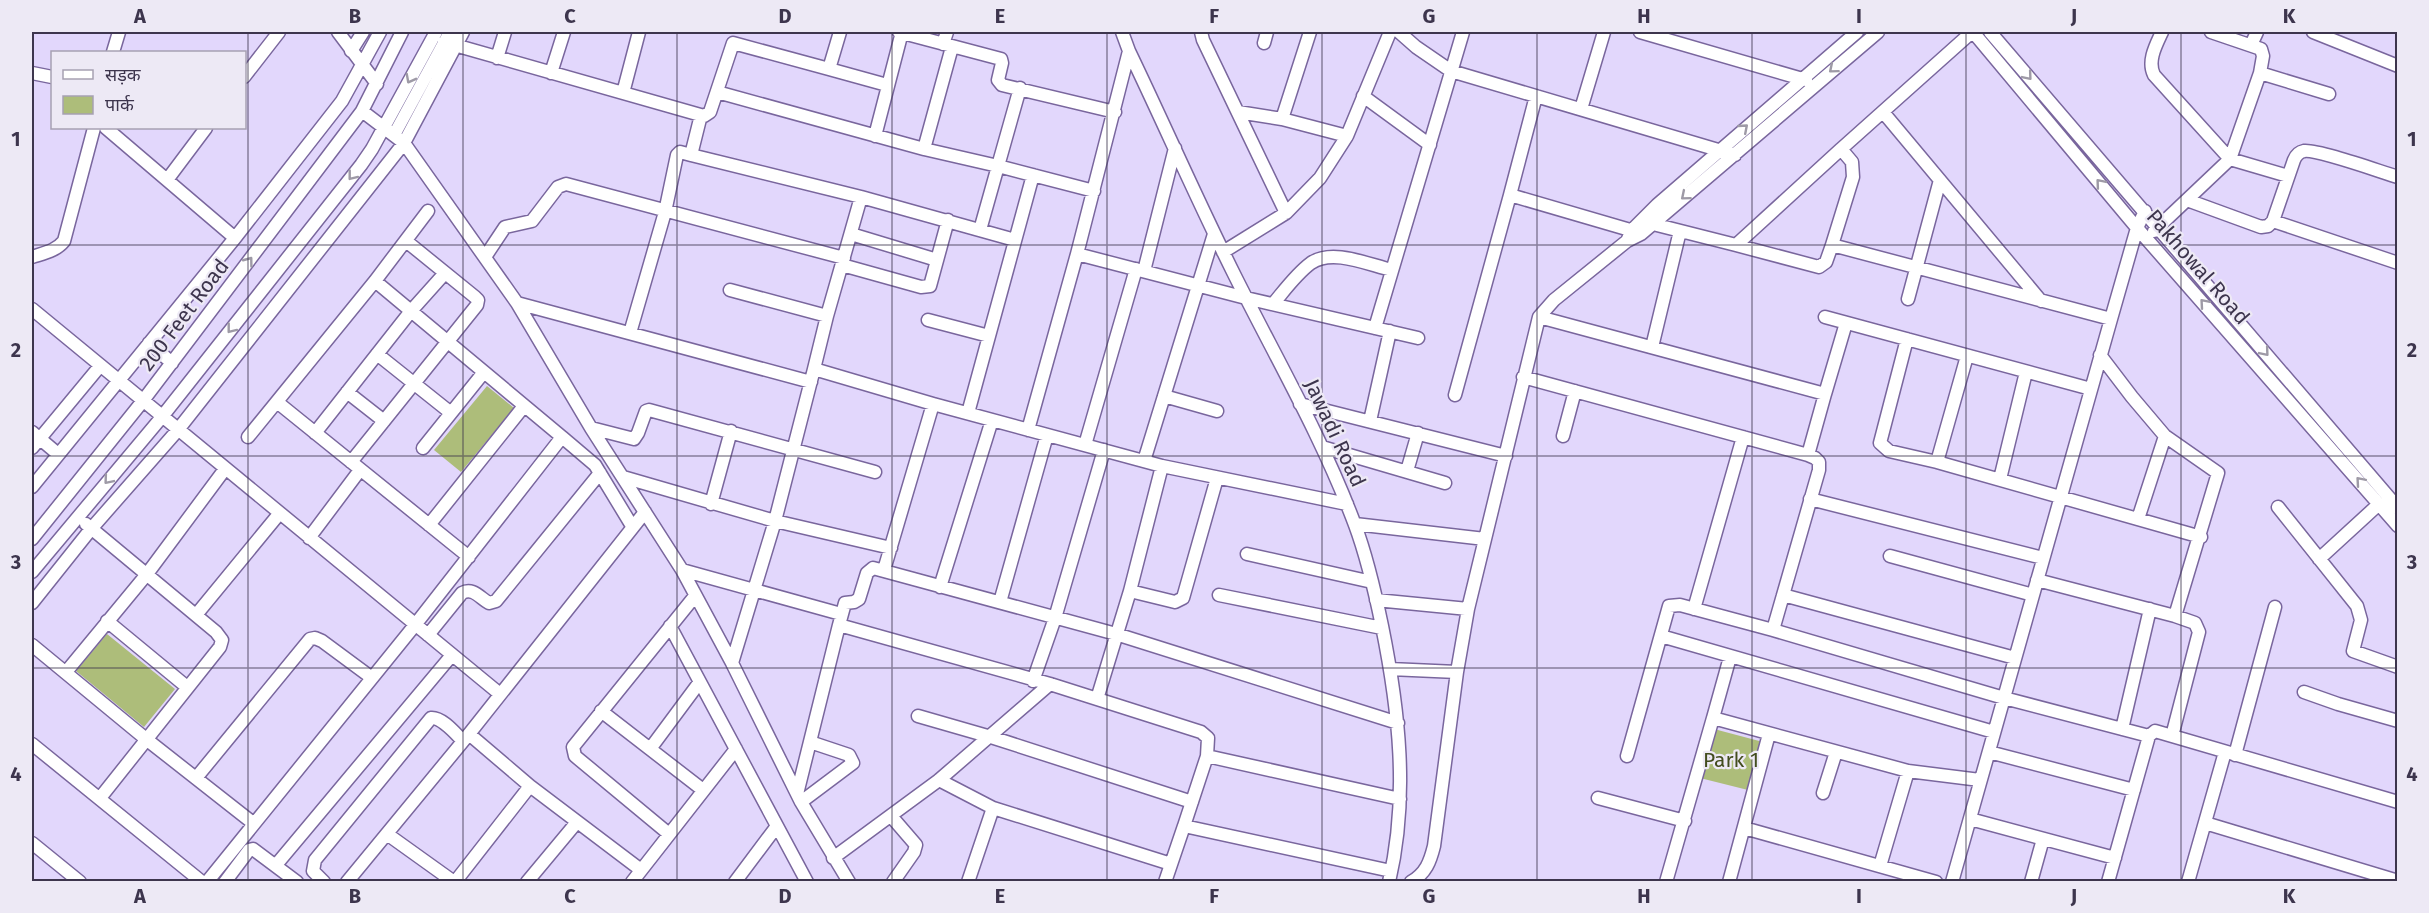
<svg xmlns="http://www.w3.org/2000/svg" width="2429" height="913" font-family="'Fira Sans','Noto Sans Devanagari',sans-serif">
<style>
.green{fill:#adbd7a}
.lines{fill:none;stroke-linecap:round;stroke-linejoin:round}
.minor-casing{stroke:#79669d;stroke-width:15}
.minor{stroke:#fff;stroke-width:12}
.oneway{stroke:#9e9aa6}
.grid{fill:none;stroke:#3d354d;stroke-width:1.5;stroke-opacity:0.55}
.labels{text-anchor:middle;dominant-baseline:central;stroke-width:4.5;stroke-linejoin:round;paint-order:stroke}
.street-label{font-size:21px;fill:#3d354d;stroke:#ede9f5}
.park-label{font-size:21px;fill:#434d1e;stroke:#ede9f5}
.neatline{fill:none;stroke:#3d354d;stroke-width:2}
.grid-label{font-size:20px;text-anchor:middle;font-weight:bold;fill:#3d354d}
</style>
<rect width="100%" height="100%" fill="#e2d7fc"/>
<path class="green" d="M 487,386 L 514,408 L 461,472 L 434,450 Z
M 107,634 L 175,689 L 144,727 L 76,671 Z
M 1714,729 L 1763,742 L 1748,790 L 1700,778 Z"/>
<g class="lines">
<defs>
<path id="minor" d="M 338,32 L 377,84
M 899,32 L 1001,59 L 1002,63 L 998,80 L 1002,85 L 1115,112
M 1122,32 L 1129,51 C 1165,126 1198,202 1235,276 C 1276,358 1323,439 1355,525 C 1367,557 1375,592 1382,626 C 1399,710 1409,797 1389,882
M 1201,32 L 1203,40 L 1286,213 L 1223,252
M 1399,32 L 1416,47 L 1451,71 L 1735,155
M 1640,32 L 1806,80
M 1972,32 L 1841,149 L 1852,162 L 1853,177 L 1832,245 L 2111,319
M 1973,32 L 2137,228 L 2398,526
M 1990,32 L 2398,508
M 2162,32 C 2156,45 2147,61 2154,75 L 2230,159 L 2288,176
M 2313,32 L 2398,66
M 444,42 L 704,116 L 710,112 L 733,43 L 829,69 L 840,32
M 1264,43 L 1267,32
M 943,44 L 947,32
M 2251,45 L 2257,32
M 351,51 L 363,32
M 113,52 L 119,32
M 497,58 L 505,32
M 829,69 L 887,85
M 32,73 L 52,77
M 551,73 L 564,32
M 2260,73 L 2329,94
M 244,77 L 279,32
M 1020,88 L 998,166 L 1094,191
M 717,92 L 924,149 L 952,47
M 623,93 L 639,32
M 1363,96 L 1430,145
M 1536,96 L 1510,195 L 1637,232
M 1581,109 L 1604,32
M 362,111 L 404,143 L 517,303 L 591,428 L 682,570 L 732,663 L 801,802 L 849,882
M 1238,112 L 1282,119 L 1347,136 L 1390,32
M 1883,112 L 2041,301
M 701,115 L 691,155 L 861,197
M 1282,119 L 1310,32
M 106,128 L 235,238
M 394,135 L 450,32
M 875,136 L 902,32
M 924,149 L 998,166 L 980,230
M 167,180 L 206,128
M 2187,200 L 2261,227 L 2268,226 L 2273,221 L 2398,263
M 1286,213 L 1320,178 L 1347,136
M 2273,221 L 2294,160 C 2296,155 2299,152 2304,151 C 2317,149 2381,172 2398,177
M 1649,223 L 1736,245 L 1841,149
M 2154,231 L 2230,159 L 2260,73 L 2263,56 L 2261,49 L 2211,32
M 851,234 L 937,260
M 1627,241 L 1632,230 L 1657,205 L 1857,32
M 1736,245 L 1819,267 L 1826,262 L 1832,245
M 1077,254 L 1129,51
M 32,257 C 44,253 56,251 64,241 L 94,128
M 485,257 L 505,227 L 532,221 L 558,187 L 566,184 L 844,258
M 842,265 L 921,287 L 930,286 L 948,220
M 1144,271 L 1175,148
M 730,290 L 827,316
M 1908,299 L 1940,180
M 517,303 L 811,382
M 1273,304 C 1284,291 1296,274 1311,263 C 1333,248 1369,265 1392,270
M 32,309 L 500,694
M 1539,317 L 1825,394 L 1846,323
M 1825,317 L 2091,389
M 928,320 L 989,336
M 1375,328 L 1463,32
M 630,333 L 665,212 L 677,155 L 680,152 L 691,155
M 1907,339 L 1880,443 L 1889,451 L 1937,462
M 149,343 L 172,363
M 1652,347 L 1680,231
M 377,354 L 451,413
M 1967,356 L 1937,462 L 2201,537
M 814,369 L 827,316 L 861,197 L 1015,240
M 1523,377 L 1808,455 L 1815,458 L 1819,462 L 1819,470 L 1773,630 L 1680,605 L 1669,606 L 1627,756
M 347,392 L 384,421
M 1455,395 L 1510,195
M 1164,396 L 1217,411
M 277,402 L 469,557
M 1300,404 L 1506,456
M 968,413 L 1033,175
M 1370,421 L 1390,331
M 591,428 L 634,439 L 638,433 L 646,411 L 649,410 L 875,472
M 1028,430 L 1077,254 L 1246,298 L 1418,338
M 32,432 L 58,454
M 315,433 L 411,311 L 445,273
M 1563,436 L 1575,391
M 248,437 L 375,281 L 428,211
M 562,437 L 595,465 L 632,526
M 1085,445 L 1136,269
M 1322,447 L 1445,483
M 32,448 L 100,366
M 423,448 L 484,372
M 1808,455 L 1825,394
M 1144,461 L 1214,234
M 351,462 L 477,305 L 478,300 L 475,297 L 406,241
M 1407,471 L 1418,433
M 623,477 L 775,521 L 891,548
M 2000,479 L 2026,372
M 32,487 L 235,238 L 342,101 L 380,32
M 1810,499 L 2043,558
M 711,504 L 731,431
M 2278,507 L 2357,606 L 2361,620 L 2353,651 L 2398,667
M 2138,519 L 2165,436
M 86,524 L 216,632 L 222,640 L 220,647 L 100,798
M 1355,524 L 1485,539
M 429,525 L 524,406
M 309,538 L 360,470
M 32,539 L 142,402 L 362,111 L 402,32
M 1247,554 L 1372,582
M 1890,556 L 2033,595
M 2319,559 L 2379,504
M 682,570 L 841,614
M 884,570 L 933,404
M 32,572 L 161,418 L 361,165 L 372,149 L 436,32
M 2037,580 L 2175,616 L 2218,473 L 2165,436 L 2132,397 L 2100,355
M 940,587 L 992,420
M 1130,591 L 1175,602 L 1183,598 L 1217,478
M 1219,595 L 1382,628
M 1783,595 L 2015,658
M 1376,600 L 1468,609
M 1000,602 L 1047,435
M 32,603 L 91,529 L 177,431 L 404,143 L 463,32
M 1694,609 L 1743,437
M 196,615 L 279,514
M 107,621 L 187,687
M 839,625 L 845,603 L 854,602 L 859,599 L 867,573 L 873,568 L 1116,634 L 1398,723
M 670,626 L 807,882
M 1773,630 L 2004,698 L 2149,736
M 428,635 L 462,593 C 473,587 480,598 489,603 L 496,601 L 600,473
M 1661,636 L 1994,732
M 32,645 L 146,739 L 253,823
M 732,663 L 775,521 L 814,369 L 933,404 L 1162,466 L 1347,504
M 1390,669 L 1457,672
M 66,672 L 147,574 L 225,469
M 1033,681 L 1055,618 L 1104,450
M 2304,692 L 2338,704 L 2398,721
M 1097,699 L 1130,591 L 1162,466
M 601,711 L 703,790
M 918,716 L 991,737 L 1192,802
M 1713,718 L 1730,657
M 2122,729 L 2150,609
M 469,734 L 530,786 L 641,870
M 2172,736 L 2199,632 L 2195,623 L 2175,616
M 32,744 L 202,882
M 650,749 L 699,683
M 1989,752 L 2134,790
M 2235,755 L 2275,607
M 1207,756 L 1184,826 L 1391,871
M 196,778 L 310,639 L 315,638 L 322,641 L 372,678
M 939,780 L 993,808 L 1171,864
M 1823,793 L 1836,752
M 797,794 L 839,625 L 1050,684 L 1201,732 L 1208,738 L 1207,756 L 1400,799
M 1598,798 L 1685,821
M 801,802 L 853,763 L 849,755 L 810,742
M 891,816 L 916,845 L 914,852 L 893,882
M 1970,819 L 2115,858
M 2205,823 L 2398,881
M 1744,828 L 1936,882
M 387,834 L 454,882
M 669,834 L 575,756 L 573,747 L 695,596
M 32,843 L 80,882
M 833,858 L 939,780 L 1050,684
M 276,865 L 452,655
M 1880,866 L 1908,771
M 207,882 L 415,625 L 562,437 L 375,281
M 225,882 L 249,850 L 253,849 L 297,882
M 324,882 L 313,871 L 315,860 L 431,718 C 442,717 455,733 463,741
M 347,882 L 469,734 L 645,512
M 455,882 L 530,786
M 527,882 L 577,822
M 632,882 L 736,749
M 735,882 L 777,826
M 968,882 L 993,808
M 1165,882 L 1184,826
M 1411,882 C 1426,873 1430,862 1434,846 L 1457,672 L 1468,609 L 1539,317 L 1554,300 L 1627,241 L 1641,234 L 1878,32
M 1666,882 L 1713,718 L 1908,771 L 1980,780
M 1729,882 L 1769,734
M 1952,882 L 2111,319 L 2137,228 L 2145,211
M 2031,882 L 2043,839
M 2108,882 L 2149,736 L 2155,731 L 2398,802
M 2188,882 L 2225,752"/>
</defs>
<use href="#minor" class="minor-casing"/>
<use href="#minor" class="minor"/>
</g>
<defs><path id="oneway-chevron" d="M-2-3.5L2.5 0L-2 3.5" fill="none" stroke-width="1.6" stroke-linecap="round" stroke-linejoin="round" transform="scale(1.5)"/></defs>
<g class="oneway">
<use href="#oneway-chevron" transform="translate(1833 69) rotate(140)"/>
<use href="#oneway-chevron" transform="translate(2028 76) rotate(50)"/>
<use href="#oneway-chevron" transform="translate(410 79) rotate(118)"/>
<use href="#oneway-chevron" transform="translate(1744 128) rotate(-41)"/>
<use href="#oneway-chevron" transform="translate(352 176) rotate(128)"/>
<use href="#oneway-chevron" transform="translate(2100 183) rotate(-130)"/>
<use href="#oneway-chevron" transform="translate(1685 196) rotate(140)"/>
<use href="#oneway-chevron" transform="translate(249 261) rotate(-53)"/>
<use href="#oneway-chevron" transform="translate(2204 303) rotate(-131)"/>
<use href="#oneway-chevron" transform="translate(231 329) rotate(128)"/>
<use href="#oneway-chevron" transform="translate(2265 352) rotate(50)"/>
<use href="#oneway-chevron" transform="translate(108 480) rotate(130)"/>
<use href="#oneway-chevron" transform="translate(2360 481) rotate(-131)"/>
</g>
<path class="grid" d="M 248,32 L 248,882M 463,32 L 463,882M 677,32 L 677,882M 892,32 L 892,882M 1107,32 L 1107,882M 1322,32 L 1322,882M 1537,32 L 1537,882M 1752,32 L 1752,882M 1966,32 L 1966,882M 2181,32 L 2181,882M 32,245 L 2398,245M 32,456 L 2398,456M 32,668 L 2398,668"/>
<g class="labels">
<g class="street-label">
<text transform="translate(2198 267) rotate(49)">Pakhowal Road</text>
<text transform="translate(184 315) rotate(-53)">200 Feet Road</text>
<text transform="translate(1335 433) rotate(65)">Jawadi Road</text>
</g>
<g class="park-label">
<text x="1731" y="760">Park 1</text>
</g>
</g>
<rect width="2429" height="913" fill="none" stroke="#ede9f5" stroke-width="66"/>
<rect x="51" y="51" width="195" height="78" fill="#ede9f5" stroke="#a7a1b2" stroke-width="1.5"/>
<rect x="63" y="70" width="30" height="9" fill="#ffffff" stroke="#a7a1b2" stroke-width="1.5"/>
<text x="105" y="81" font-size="18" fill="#3d354d">सड़क</text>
<rect x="63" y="96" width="30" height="18" fill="#adbd7a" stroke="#a7a1b2" stroke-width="1.5"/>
<text x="105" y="111" font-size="18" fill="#3d354d">पार्क</text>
<rect x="33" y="33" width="2363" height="847" class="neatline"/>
<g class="grid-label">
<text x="140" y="23">A</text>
<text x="355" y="23">B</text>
<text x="570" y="23">C</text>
<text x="785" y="23">D</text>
<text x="1000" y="23">E</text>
<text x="1214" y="23">F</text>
<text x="1429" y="23">G</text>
<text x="1644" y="23">H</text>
<text x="1859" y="23">I</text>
<text x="2074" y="23">J</text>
<text x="2289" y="23">K</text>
<text x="16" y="146">1</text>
<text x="2412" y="146">1</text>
<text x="16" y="357">2</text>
<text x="2412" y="357">2</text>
<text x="16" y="569">3</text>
<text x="2412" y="569">3</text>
<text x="16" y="781">4</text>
<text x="2412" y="781">4</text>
<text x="140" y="903">A</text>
<text x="355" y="903">B</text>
<text x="570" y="903">C</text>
<text x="785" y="903">D</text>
<text x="1000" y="903">E</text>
<text x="1214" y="903">F</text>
<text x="1429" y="903">G</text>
<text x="1644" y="903">H</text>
<text x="1859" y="903">I</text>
<text x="2074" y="903">J</text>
<text x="2289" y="903">K</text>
</g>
</svg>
